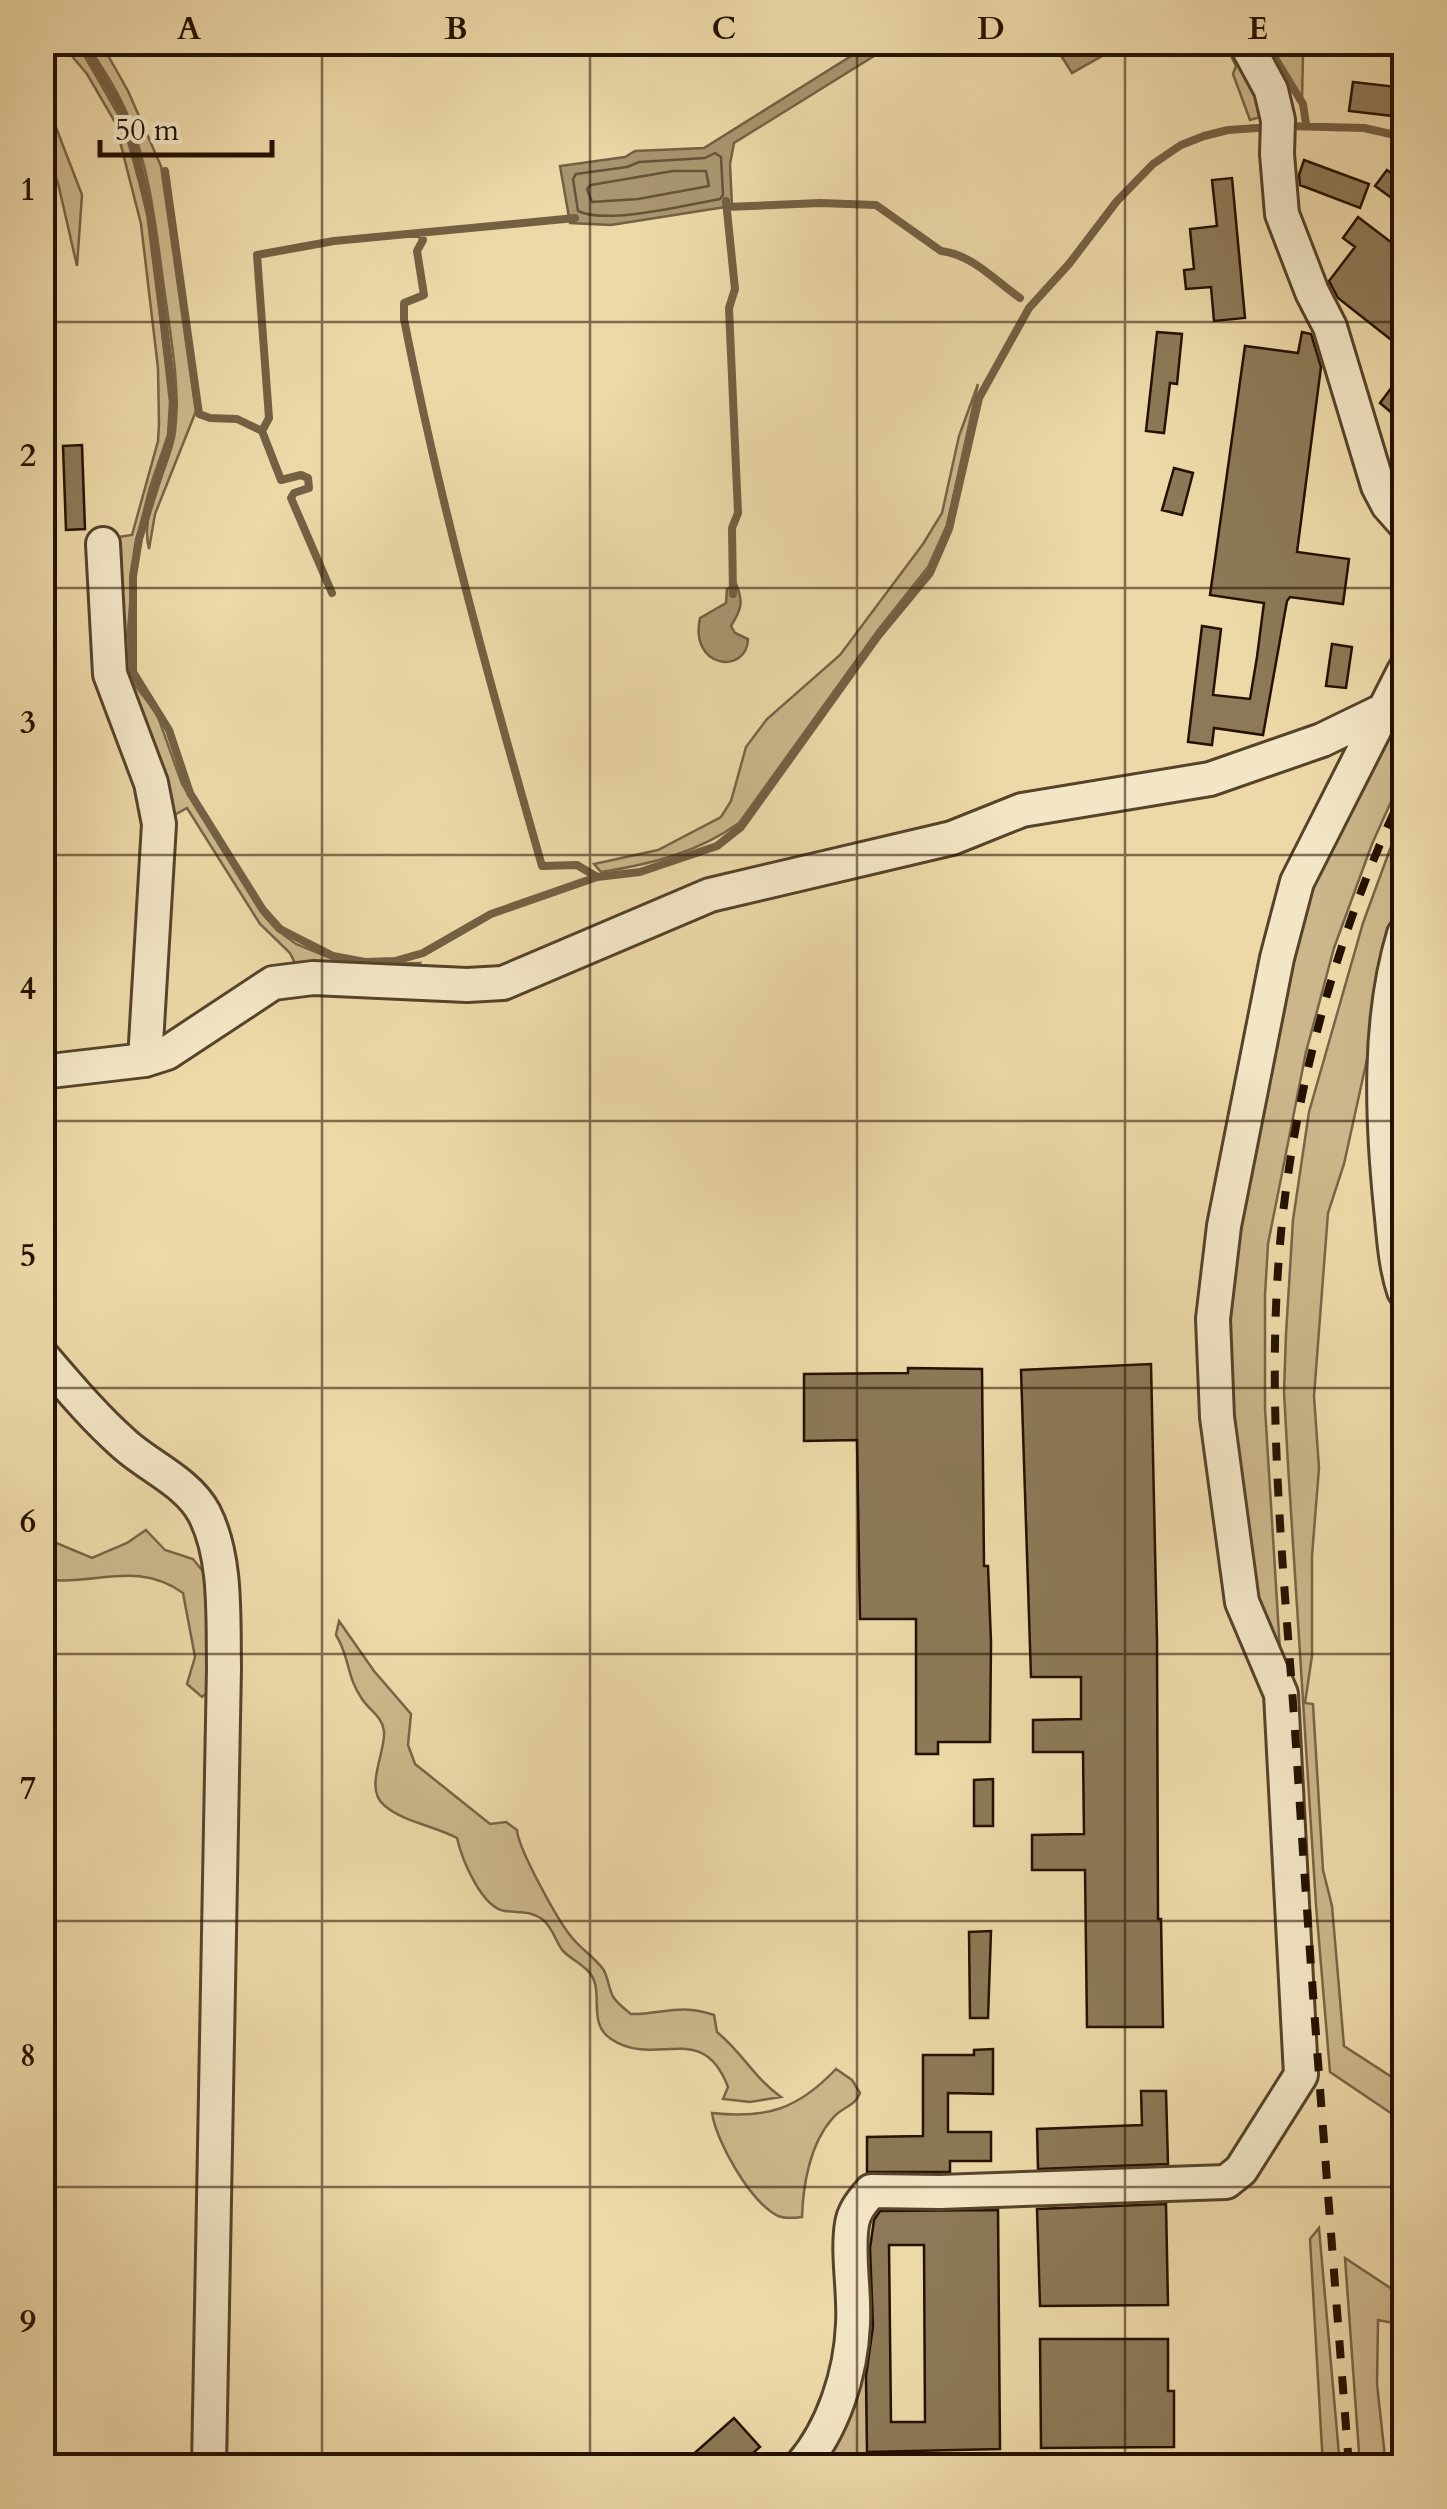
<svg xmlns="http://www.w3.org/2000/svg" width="1447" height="2509" font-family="Cardo,serif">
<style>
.green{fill:#cbb78b;stroke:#786446;stroke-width:2.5}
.water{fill:#a9956f;stroke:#746043;stroke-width:2.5}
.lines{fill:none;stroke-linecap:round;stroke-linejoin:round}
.shore{stroke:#665338;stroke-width:2.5}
.stream{stroke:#746043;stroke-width:8}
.building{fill:#8d7957;stroke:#241100;stroke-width:2.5;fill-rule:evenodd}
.minor-casing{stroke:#56432a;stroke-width:38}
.minor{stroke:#f3e6c6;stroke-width:32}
.rail{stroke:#241100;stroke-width:8;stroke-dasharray:18 18;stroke-linecap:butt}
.grid{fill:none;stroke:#241100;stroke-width:2.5;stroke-opacity:0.55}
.neatline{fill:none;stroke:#241100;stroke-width:4}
.grid-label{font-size:32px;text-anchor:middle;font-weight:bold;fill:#241100}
</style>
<rect width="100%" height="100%" fill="#edd9a8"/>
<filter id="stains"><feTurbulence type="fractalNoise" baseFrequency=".002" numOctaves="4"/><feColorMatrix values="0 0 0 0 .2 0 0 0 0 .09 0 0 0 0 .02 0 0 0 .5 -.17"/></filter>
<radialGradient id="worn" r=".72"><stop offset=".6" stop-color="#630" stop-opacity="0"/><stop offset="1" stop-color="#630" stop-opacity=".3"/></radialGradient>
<path class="green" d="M 61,43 L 77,43 L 123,123 L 149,218 L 170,402 L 168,435 L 150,487 L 135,546 L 128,630 L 130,673 L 135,685 L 157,714 L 182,784 L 261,912 L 277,930 L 296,944 L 345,964 L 420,963 L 410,978 L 298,969 L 290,953 L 260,924 L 187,808 L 164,821 L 127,701 L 111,538 L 132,535 L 158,441 L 159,424 L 158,368 L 141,224 L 115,122 L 87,74 Z
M 86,43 L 101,43 L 128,91 L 161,166 L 196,411 L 155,514 L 149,549 C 139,508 169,472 175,432 C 180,389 172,345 166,302 C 157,240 152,174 128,116 C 117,89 101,66 86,43 Z
M 1225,43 L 1241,43 L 1264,116 L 1250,120 L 1233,74 L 1236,66 Z
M 1269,43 L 1295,43 L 1303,56 L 1302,99 Z
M 42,91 L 82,195 L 77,266 L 58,183 L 43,144 Z
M 978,384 L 947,525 L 928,567 L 878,630 L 739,823 C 697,853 651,864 601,872 L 594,864 L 658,850 L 721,817 L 731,801 L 746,747 L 767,719 L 840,655 L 923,544 L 942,513 L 959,436 Z
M 1404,688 L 1404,773 L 1372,844 L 1334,948 L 1306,1052 L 1268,1244 L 1265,1295 L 1265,1408 L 1282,1683 L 1247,1602 L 1218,1317 L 1301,884 Z
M 1404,811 L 1404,915 L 1371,1041 L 1344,1164 L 1328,1213 L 1314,1396 L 1319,1468 L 1312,1556 L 1312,1656 L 1305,1703 L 1313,1704 L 1323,1870 L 1332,1906 L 1344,2046 L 1404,2085 L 1404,2122 L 1330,2072 L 1316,1905 L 1288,1465 L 1284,1392 L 1286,1334 L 1293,1220 L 1309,1112 L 1363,923 Z
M 146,1530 L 165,1550 L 193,1559 L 209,1579 L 211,1690 L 202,1697 L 187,1684 L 195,1657 L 183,1593 C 136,1559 93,1587 43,1579 L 42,1537 L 92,1558 L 127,1543 Z
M 339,1621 L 374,1671 L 411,1714 L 408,1745 L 415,1764 L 490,1824 L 506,1822 L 517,1830 C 518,1848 560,1926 575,1941 C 584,1951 595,1958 603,1969 C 609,1978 608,1989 614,1998 C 618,2004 626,2010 631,2014 C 665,2014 679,2003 714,2015 L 717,2032 C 742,2052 754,2078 781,2097 L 750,2102 L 723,2099 L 728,2087 C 702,2019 656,2069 611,2039 C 585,2022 607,1988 587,1970 C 580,1963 570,1958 563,1951 C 555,1941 553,1927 542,1919 C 529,1910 519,1913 505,1911 C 482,1908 462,1860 457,1838 C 435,1826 404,1822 385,1806 C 363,1789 386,1753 384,1731 C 382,1716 370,1711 362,1699 C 346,1676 350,1657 336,1635 Z
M 836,2069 L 852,2080 L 860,2093 C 855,2107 841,2107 832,2119 C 810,2144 803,2185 802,2217 C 794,2218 785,2219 778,2216 C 750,2202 716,2141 712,2113 C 767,2119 798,2109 836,2069 Z
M 1319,2228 L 1340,2466 L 1323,2466 L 1310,2239 Z
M 1345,2258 L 1404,2297 L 1404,2325 L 1378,2320 L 1377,2384 L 1386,2466 L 1360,2466 Z
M 866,2323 L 868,2466 L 828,2466 L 824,2462 Z"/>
<path class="water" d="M 872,43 L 895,43 L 734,143 L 730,164 L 732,206 L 611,225 L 570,223 L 560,166 L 625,157 L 635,151 L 704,148 Z
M 1053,43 L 1125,43 L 1072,73 Z
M 736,584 C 744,602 741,610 731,626 L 735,633 L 748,639 C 747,675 689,669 700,618 L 726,603 L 727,589 Z"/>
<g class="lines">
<path class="shore" d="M 715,153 L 721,157 L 723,195 L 720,199 C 686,205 607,225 578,211 L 573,179 L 576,174 L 627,167 L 639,162 L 705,158 Z
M 673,171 L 706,171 L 709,186 L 638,199 L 592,202 L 587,189 L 591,185 Z"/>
<path class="stream" d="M 82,42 L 126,118 L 138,163 L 150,215 L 174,403 L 171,437 L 139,539 L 133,576 L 133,672 L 169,730 L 190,793 L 263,910 L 280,929 L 333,956 L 365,962 L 395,961 L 423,953 L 491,914 L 597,877 L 640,872 L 717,846 L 741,827 L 878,636 L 930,573 L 949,529 L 979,398 L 1029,308 L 1069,264 L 1117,201 L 1153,164 L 1181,145 L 1204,136 L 1228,130 L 1271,127
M 1265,42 L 1303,104 L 1306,124
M 1285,126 L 1364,128 L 1404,137
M 165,171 L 199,414 L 210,418 L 237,419 L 262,431 L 269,418 L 257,255 L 334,241 L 575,218
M 726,201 L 735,289 L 729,308 L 738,513 L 732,528 L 733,594
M 726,207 L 820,203 L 876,205 L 941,251 C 973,255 994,280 1020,298
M 421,234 L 423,240 L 417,251 L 424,295 L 404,303 L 404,319 C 440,504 490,684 542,866 L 577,865 L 597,877
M 262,431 L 281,480 L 301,475 L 308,478 L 309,488 L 294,493 L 291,498 L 332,593"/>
</g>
<path class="building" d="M 1353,82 L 1397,87 L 1393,116 L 1349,111 Z
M 1304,160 L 1369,184 L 1360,208 L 1300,185 L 1299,175 Z
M 1387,170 L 1404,183 L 1404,207 L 1375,186 Z
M 1232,178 L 1245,318 L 1214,321 L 1211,287 L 1186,289 L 1184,270 L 1194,269 L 1190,229 L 1217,226 L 1212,180 Z
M 1358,217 L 1404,252 L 1404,350 L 1338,298 L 1329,281 L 1355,247 L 1343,238 Z
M 1157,332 L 1182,334 L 1177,384 L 1170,383 L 1164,433 L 1146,431 Z
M 1302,332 L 1311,334 L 1321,367 L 1297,552 L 1349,559 L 1343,604 L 1290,597 L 1287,601 L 1263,735 L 1214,728 L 1212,745 L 1188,742 L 1202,626 L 1221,629 L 1213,695 L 1250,699 L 1257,657 L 1264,603 L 1210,595 L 1245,346 L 1298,353 Z
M 1404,371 L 1404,423 L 1380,403 Z
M 82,445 L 85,529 L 66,530 L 63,446 Z
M 1174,468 L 1193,473 L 1182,515 L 1162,510 Z
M 1332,644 L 1352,647 L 1346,688 L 1326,686 Z
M 1151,1364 L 1157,1640 L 1158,1919 L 1161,1919 L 1163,2027 L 1087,2027 L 1085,1870 L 1032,1870 L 1032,1835 L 1084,1834 L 1083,1752 L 1033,1752 L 1033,1720 L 1081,1719 L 1081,1677 L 1031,1677 L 1021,1370 Z
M 908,1368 L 982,1369 L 984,1566 L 988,1566 L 991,1642 L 990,1742 L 938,1742 L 938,1754 L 916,1754 L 916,1619 L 860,1619 L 857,1440 L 804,1441 L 804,1374 L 908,1373 Z
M 993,1779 L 993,1826 L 974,1826 L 974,1780 Z
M 991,1931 L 988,2018 L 970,2018 L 969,1932 Z
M 993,2049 L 993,2094 L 948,2093 L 948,2132 L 991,2132 L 991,2161 L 950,2161 L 950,2172 L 867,2172 L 867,2137 L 923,2136 L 923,2055 L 974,2055 L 974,2050 Z
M 1141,2091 L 1166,2091 L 1168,2164 L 1038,2169 L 1037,2129 L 1142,2125 Z
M 1166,2204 L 1168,2305 L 1040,2306 L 1037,2209 Z
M 998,2210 L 1000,2449 L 867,2452 L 866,2376 L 873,2326 L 870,2248 L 874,2220 L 880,2211 ZM 889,2245 L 924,2245 L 925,2422 L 891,2422 Z
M 1040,2339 L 1168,2339 L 1168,2391 L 1174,2391 L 1174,2447 L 1041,2448 Z
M 734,2418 L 760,2447 L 738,2466 L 680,2466 Z"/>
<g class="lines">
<defs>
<path id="minor" d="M 1245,42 L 1271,90 L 1278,120 L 1277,154 L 1282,214 L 1312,292 L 1330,327 L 1378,486 L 1388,505 L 1404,523
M 103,544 L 110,674 L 151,783 L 159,824 L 145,1060
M 1404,934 C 1378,1020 1382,1119 1391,1208 C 1394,1236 1395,1264 1404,1291
M 42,1072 L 145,1060 L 167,1053 L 273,983 L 313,978 L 467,985 L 503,983 L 710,895 L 952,838 L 1022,810 L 1210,779 L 1322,740 L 1384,710
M 42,1356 C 68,1386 93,1416 122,1442 C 147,1466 187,1481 204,1513 C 227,1557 223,1618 224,1667 L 209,2466
M 801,2466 C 833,2429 851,2374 853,2324 C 855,2292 847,2254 852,2224 C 854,2210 863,2201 871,2191 L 940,2192 L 1226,2182 L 1241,2170 L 1301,2075 L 1281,1694 L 1242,1602 L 1217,1417 L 1213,1319 L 1224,1226 L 1277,958 L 1297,882 L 1404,671"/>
</defs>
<use href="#minor" class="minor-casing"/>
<use href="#minor" class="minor"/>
<path class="rail" d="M 1349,2466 C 1331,2231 1312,1996 1297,1761 C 1286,1586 1264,1408 1281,1233 C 1295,1085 1340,924 1404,791"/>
</g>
<path class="grid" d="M 322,42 L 322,2466M 590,42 L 590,2466M 857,42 L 857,2466M 1125,42 L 1125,2466M 42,322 L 1404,322M 42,588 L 1404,588M 42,855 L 1404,855M 42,1121 L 1404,1121M 42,1388 L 1404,1388M 42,1654 L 1404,1654M 42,1921 L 1404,1921M 42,2187 L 1404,2187"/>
<rect width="1447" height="2509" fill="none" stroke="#edd9a8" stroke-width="110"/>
<path d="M100 140v15h172v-15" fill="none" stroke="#241100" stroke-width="5"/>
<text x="115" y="140" font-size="30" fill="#241100" stroke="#f3e6c6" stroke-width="8" paint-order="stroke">50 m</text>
<rect x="55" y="55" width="1337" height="2399" class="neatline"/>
<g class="grid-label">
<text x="189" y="39">A</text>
<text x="456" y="39">B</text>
<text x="724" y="39">C</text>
<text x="991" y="39">D</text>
<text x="1258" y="39">E</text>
<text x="28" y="200">1</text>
<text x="28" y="466">2</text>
<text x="28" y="733">3</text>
<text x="28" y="999">4</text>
<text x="28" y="1266">5</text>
<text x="28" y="1532">6</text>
<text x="28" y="1799">7</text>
<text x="28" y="2066">8</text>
<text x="28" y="2332">9</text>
</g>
<rect width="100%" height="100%" filter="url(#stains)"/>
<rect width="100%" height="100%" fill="url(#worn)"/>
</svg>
